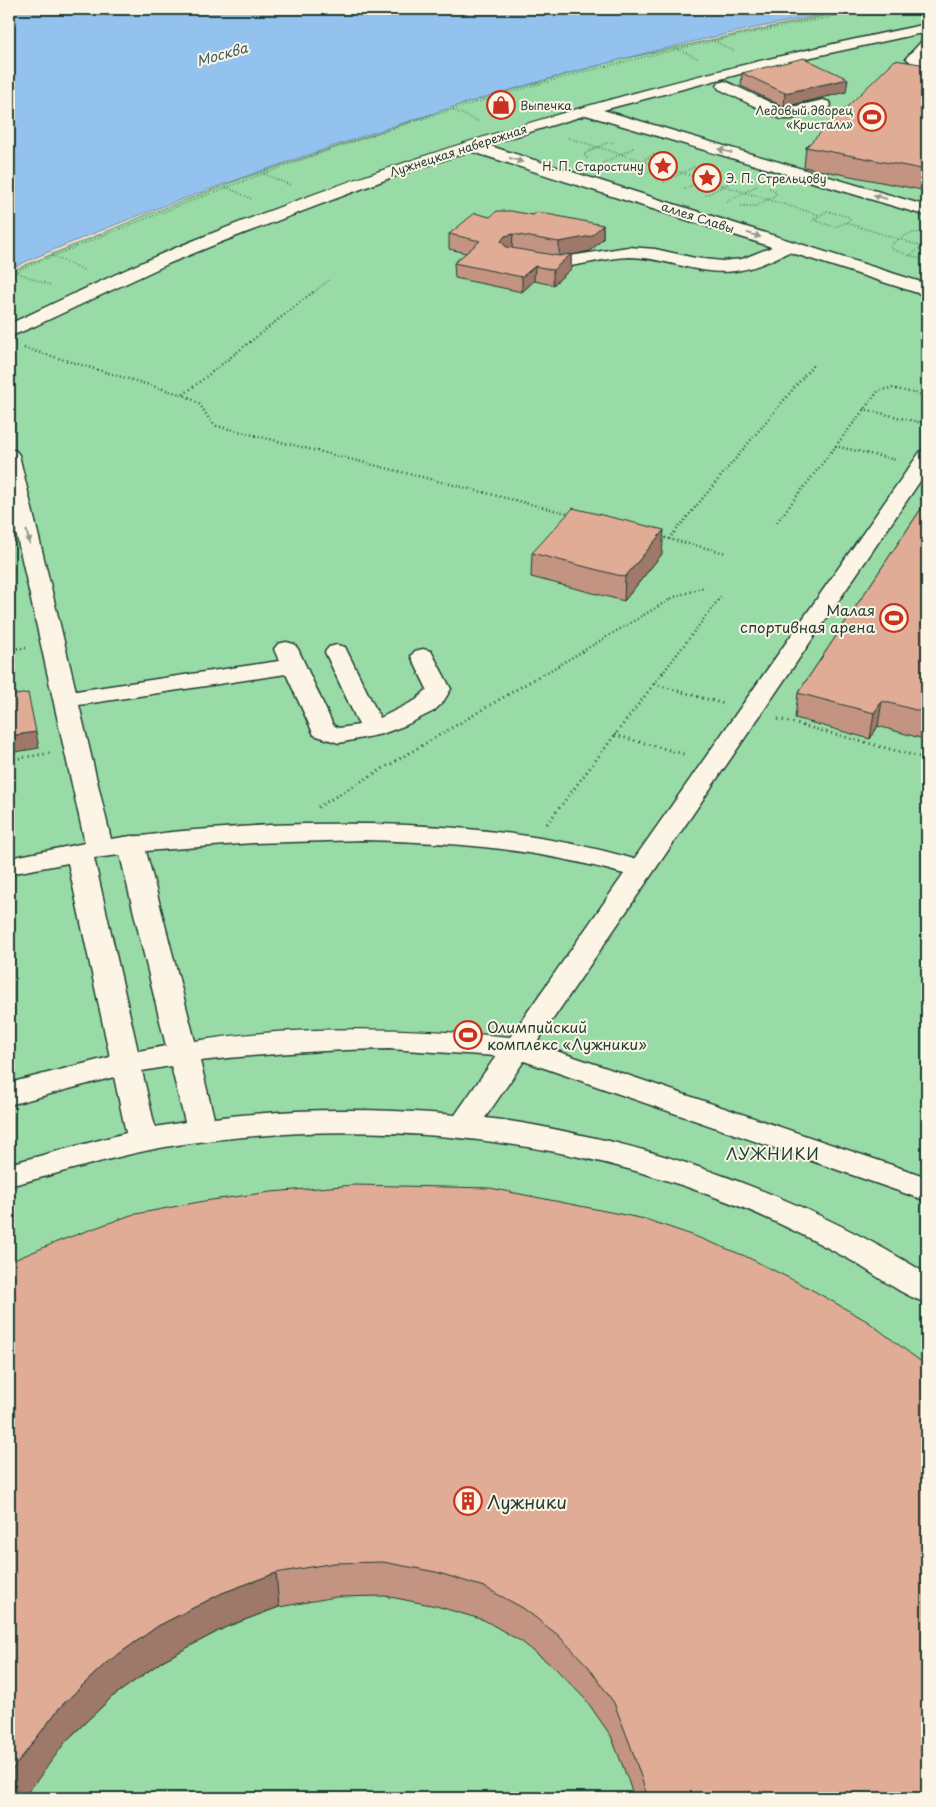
<svg xmlns="http://www.w3.org/2000/svg" width="936" height="1807" font-family="'Playpen Sans',sans-serif">
<style>
.green{fill:#99dba6;stroke:#5c8c6d}
.water{fill:#94c2ef;stroke:#658da4}
.lines{fill:none;stroke-linecap:round;stroke-linejoin:round}
.minor-casing{stroke:#1f3d34;stroke-width:3}
.path-far2{stroke:#1f3d34;stroke-width:2;stroke-dasharray:0.5 2.5;stroke-linecap:butt}
.path-far1{stroke:#1f3d34;stroke-width:2.5;stroke-dasharray:1 3;stroke-linecap:butt}
.path{stroke:#1f3d34;stroke-width:3;stroke-dasharray:1 4;stroke-linecap:butt}
.minor{fill:#fcf5e5;fill-rule:evenodd}
.wall{fill:#c29481;stroke:#1f3d34}
.shaded-wall{fill:#9e7869;stroke:#1f3d34}
.building{fill:#e1ac96;stroke:#1f3d34}
.oneway{fill:#8e998c}
.labels{text-anchor:middle;dominant-baseline:central;stroke-width:4;stroke-linejoin:round;paint-order:stroke}
.far-poi-label{font-size:12px;fill:#1f3d34;stroke:#fcf5e5;text-anchor:start}
.far-street-label{font-size:12px;fill:#1f3d34;stroke:#fcf5e5}
.far-water-label{font-size:14px;font-style:italic;fill:#3c5e63;stroke:#fcf5e5}
.poi-label{font-size:15px;fill:#1f3d34;stroke:#fcf5e5;text-anchor:end}
.neighbourhood-label{font-size:16px;letter-spacing:1px;fill:#1f3d34;stroke:#fcf5e5}
.near-poi-label{font-size:18px;fill:#1f3d34;stroke:#fcf5e5;text-anchor:start}
</style>
<rect width="100%" height="100%" fill="#f4dfcd"/>
<filter id="ink" filterUnits="userSpaceOnUse"><feTurbulence type="fractalNoise" baseFrequency=".02" numOctaves="2"/><feDisplacementMap in="SourceGraphic" scale="10" xChannelSelector="R" yChannelSelector="G"/><feConvolveMatrix kernelMatrix="1 2 1 2 8 2 1 2 1" color-interpolation-filters="sRGB"/></filter>
<g filter="url(#ink)">
<path class="green" d="M 855,9 L 927,9 L 927,1798 L 9,1798 L 9,272 L 144,216 L 241,179 L 433,114 L 432,112 L 618,60 Z"/>
<path class="water" d="M 9,9 L 855,9 C 679,39 503,88 334,146 C 224,183 115,222 9,269 Z"/>
<g class="lines">
<defs>
<path id="minor" d="M 927,24 L 927,32 L 770,66 L 603,110 L 927,206 L 927,216 L 586,115 L 487,145 L 927,284 L 927,296 L 789,252 C 772,260 754,269 735,271 C 699,276 665,257 629,257 C 594,258 562,274 527,265 L 524,261 L 527,257 L 570,256 L 628,247 L 655,249 L 695,258 L 722,261 L 742,259 L 772,247 L 470,151 L 390,178 L 224,241 L 170,263 L 35,326 L 9,337 L 9,324 C 71,296 132,265 195,240 C 433,144 676,75 927,24 Z
M 927,40 L 927,53 L 923,58 L 927,61 L 927,74 L 922,72 L 906,58 L 922,41 Z
M 725,81 L 784,109 L 823,100 L 829,102 L 831,105 L 829,108 L 791,119 L 781,119 L 719,89 L 717,86 L 719,83 Z
M 9,449 L 16,451 L 19,455 L 76,691 L 279,661 L 274,649 L 278,644 L 286,642 L 294,644 L 298,649 L 333,725 L 339,728 L 359,725 L 325,652 L 329,647 L 337,645 L 345,647 L 380,718 L 416,700 L 427,689 L 411,656 L 415,651 L 423,649 L 431,651 L 451,689 L 443,702 L 434,711 L 406,725 L 382,734 L 339,743 L 314,735 L 286,674 L 79,705 L 111,839 L 131,836 C 144,837 159,833 172,832 C 205,829 238,827 270,825 C 392,821 516,825 634,859 L 920,452 L 927,450 L 927,471 L 536,1044 L 927,1177 L 927,1201 L 524,1061 L 485,1118 C 527,1122 568,1132 609,1141 C 722,1169 828,1213 927,1274 L 927,1303 C 901,1295 876,1275 852,1261 C 807,1236 760,1213 712,1196 C 542,1133 356,1118 177,1145 C 120,1154 65,1172 9,1186 L 9,1164 L 126,1133 L 114,1077 L 9,1105 L 9,1083 L 110,1057 L 68,863 L 9,874 L 9,858 L 85,843 L 9,501 ZM 364,840 C 452,842 539,849 624,874 L 510,1037 C 405,1027 299,1025 195,1041 L 146,851 L 253,843 ZM 120,855 L 166,1046 L 138,1051 L 94,858 ZM 389,1049 L 496,1056 L 455,1115 C 375,1108 294,1108 214,1118 L 200,1061 C 263,1054 325,1050 389,1049 ZM 171,1066 L 185,1122 L 155,1127 L 142,1071 Z"/>
</defs>
<use href="#minor" class="minor-casing"/>
<path class="path-far2" d="M 871,9 L 883,16
M 714,41 L 734,51
M 678,49 L 699,59
M 487,101 L 509,110 L 507,111
M 453,110 L 477,121 L 480,120
M 568,138 L 819,215
M 587,158 L 584,155 L 586,153 L 606,143 L 615,142
M 603,163 L 635,147
M 624,170 L 655,154
M 264,174 L 290,185
M 643,175 L 674,159
M 664,182 L 696,166
M 226,187 L 252,199
M 685,189 L 716,172
M 706,195 L 737,179
M 727,202 L 758,185
M 741,206 L 756,206 L 776,195 L 776,192 L 769,188
M 827,211 L 849,217 L 851,220 L 835,227 L 813,220 Z
M 847,223 L 927,248
M 927,234 C 912,230 901,236 890,246 L 893,250 L 927,261
M 52,256 L 86,271
M 909,256 L 927,244
M 16,272 L 52,286
M 9,274 C 171,207 335,143 504,94 C 625,59 748,32 871,9
M 312,294 L 330,279"/>
<path class="path-far1" d="M 313,292 L 183,395 C 209,405 200,414 217,426 L 570,514
M 24,348 L 183,395
M 863,409 L 927,424
M 835,446 L 896,460
M 777,522 L 879,390 L 892,388 L 927,396
M 661,537 L 726,553
M 669,539 L 813,365
M 9,649 L 26,648
M 544,674 L 674,597 L 704,587
M 662,674 L 722,595"/>
<path class="path" d="M 654,684 L 724,704
M 778,719 L 927,759
M 615,735 L 687,755
M 9,760 L 50,753
M 318,807 L 546,672
M 925,823 L 927,819
M 547,824 L 663,672"/>
<use href="#minor" class="minor"/>
</g>
<path class="wall" d="M 927,65 L 927,191 L 804,167 L 806,147 Z
M 742,73 L 846,92 L 784,107 L 741,86 Z
M 533,215 L 603,225 L 603,239 L 590,251 L 571,255 L 571,269 L 553,285 L 534,281 L 522,292 L 455,278 L 454,263 L 466,253 L 449,249 L 449,234 L 490,217 Z
M 927,500 L 927,740 L 878,726 L 870,739 L 795,718 L 798,693 Z
M 532,553 L 662,554 L 624,601 L 531,577 Z
M 9,1262 L 927,1798 L 634,1798 L 627,1777 L 611,1736 L 586,1700 L 556,1669 L 522,1642 L 484,1620 L 436,1606 L 385,1596 L 336,1597 L 279,1607 L 226,1627 L 164,1660 L 112,1697 L 67,1740 Z"/>
<path class="shaded-wall" d="M 848,79 L 846,92 L 784,107 L 785,93 Z
M 603,225 L 603,239 L 590,251 L 571,255 L 571,269 L 553,285 L 553,270 L 559,257 L 559,242 Z
M 513,234 L 512,249 L 504,251 L 501,241 L 505,236 Z
M 535,266 L 534,281 L 522,292 L 522,277 Z
M 664,530 L 662,554 L 624,601 L 625,577 Z
M 882,701 L 878,726 L 870,739 L 874,713 Z
M 36,732 L 39,748 L 9,753 L 9,736 Z
M 276,1573 L 279,1607 L 226,1627 L 164,1660 L 112,1697 L 67,1740 L 24,1798 L 9,1798 L 9,1774 L 60,1707 L 106,1663 L 158,1626 L 222,1593 Z"/>
<path class="building" d="M 804,58 L 848,79 L 785,93 L 742,73 Z
M 895,60 L 927,65 L 927,170 L 806,147 Z
M 497,211 L 511,211 L 533,215 L 537,212 L 603,225 L 591,236 L 559,242 L 513,234 L 505,236 L 501,241 L 506,247 L 559,256 L 571,254 L 553,270 L 535,266 L 522,277 L 454,263 L 480,241 L 449,234 L 475,213 L 490,217 Z
M 927,500 L 927,713 L 882,701 L 874,713 L 798,693 Z
M 573,508 L 664,530 L 625,577 L 532,553 Z
M 28,693 L 36,732 L 9,736 L 9,696 Z
M 354,1185 L 490,1188 L 645,1219 L 692,1235 L 745,1256 L 807,1287 L 867,1321 L 927,1366 L 927,1798 L 648,1798 L 630,1744 L 614,1703 L 588,1666 L 558,1635 L 523,1608 L 484,1587 L 436,1572 L 383,1562 L 334,1563 L 276,1573 L 222,1593 L 158,1626 L 106,1663 L 60,1707 L 9,1774 L 9,1262 L 59,1241 L 131,1215 L 204,1201 L 271,1192 Z"/>
<defs><path id="oneway-solid" d="M-6-.8H1V-3.2L6.5 0L1 3.2V.8H-6Z" transform="scale(1.25)"/></defs>
<g class="oneway">
<use href="#oneway-solid" transform="translate(725 151) rotate(-164)"/>
<use href="#oneway-solid" transform="translate(516 160) rotate(18)"/>
<use href="#oneway-solid" transform="translate(880 197) rotate(-164)"/>
<use href="#oneway-solid" transform="translate(754 235) rotate(18)"/>
<use href="#oneway-solid" transform="translate(28 537) rotate(77)"/>
</g>
</g>
<defs>
<symbol id="shop-ring" viewBox="-11 -11 22 22"><circle r="9.5" fill="#fcf5e5" stroke="#c8321e" stroke-width="1.5"/><path d="M-5-2.5h2.3a2.7 3.5 0 0 1 5.4 0H5L5.5 6h-11ZM-1.5-2.5h3a1.5 2.3 0 0 0-3 0Z" fill="#c8321e"/></symbol>
<symbol id="stadium-ring" viewBox="-11 -11 22 22"><circle r="9.5" fill="#fcf5e5" stroke="#c8321e" stroke-width="1.5"/><path d="M0-5a6.5 5 0 1 0 0 10a6.5 5 0 1 0 0-10ZM-3.5-1.8h7v3.6h-7Z" fill="#c8321e"/></symbol>
<symbol id="sight-ring" viewBox="-11 -11 22 22"><circle r="9.5" fill="#fcf5e5" stroke="#c8321e" stroke-width="1.5"/><path d="M0-6L1.8-2.2L6-1.7L2.9 1.2L3.7 5.4L0 3.3L-3.7 5.4L-2.9 1.2L-6-1.7L-1.8-2.2Z" fill="#c8321e"/></symbol>
<symbol id="building-ring" viewBox="-11 -11 22 22"><circle r="9.5" fill="#fcf5e5" stroke="#c8321e" stroke-width="1.5"/><path d="M-4-6H4V6H1V3H-1V6H-4ZM-2.5-4.3h1.7v1.8h-1.7ZM.8-4.3h1.7v1.8H.8ZM-2.5-1h1.7V.8h-1.7ZM.8-1h1.7V.8H.8Z" fill="#c8321e"/></symbol>
</defs>
<g fill-rule="evenodd">
<use href="#shop-ring" x="485" y="89" width="32" height="32"/>
<use href="#stadium-ring" x="856" y="101" width="32" height="32"/>
<use href="#sight-ring" x="647" y="150" width="32" height="32"/>
<use href="#sight-ring" x="691" y="162" width="32" height="32"/>
<use href="#stadium-ring" x="878" y="602" width="32" height="32"/>
<use href="#stadium-ring" x="452" y="1019" width="32" height="32"/>
<use href="#building-ring" x="452" y="1485" width="32" height="32"/>
</g>
<g class="labels">
<g class="far-poi-label">
<text x="520" y="105">Выпечка</text>
<text x="853" y="110" text-anchor="end">Ледовый дворец<tspan x="853" dy="14">«Кристалл»</tspan></text>
<text x="644" y="166" text-anchor="end">Н. П. Старостину</text>
<text x="726" y="178">Э. П. Стрельцову</text>
</g>
<g class="far-street-label">
<text transform="translate(458 150) rotate(-18)">Лужнецкая набережная</text>
<text transform="translate(698 217) rotate(18)">аллея Славы</text>
</g>
<g class="far-water-label">
<text transform="translate(222 54) rotate(-16)">Москва</text>
</g>
<g class="poi-label">
<text x="875" y="609">Малая<tspan x="875" dy="17">спортивная арена</tspan></text>
<text x="487" y="1026" text-anchor="start">Олимпийский<tspan x="487" dy="17">комплекс «Лужники»</tspan></text>
</g>
<g class="neighbourhood-label">
<text x="773" y="1153">ЛУЖНИКИ</text>
</g>
<g class="near-poi-label">
<text x="487" y="1501">Лужники</text>
</g>
</g>
<rect width="936" height="1807" fill="none" stroke="#fcf5e5" stroke-width="30"/>
<rect x="15" y="15" width="906" height="1777" fill="none" stroke="#1f3d34" stroke-width="2" filter="url(#ink)"/>
</svg>
